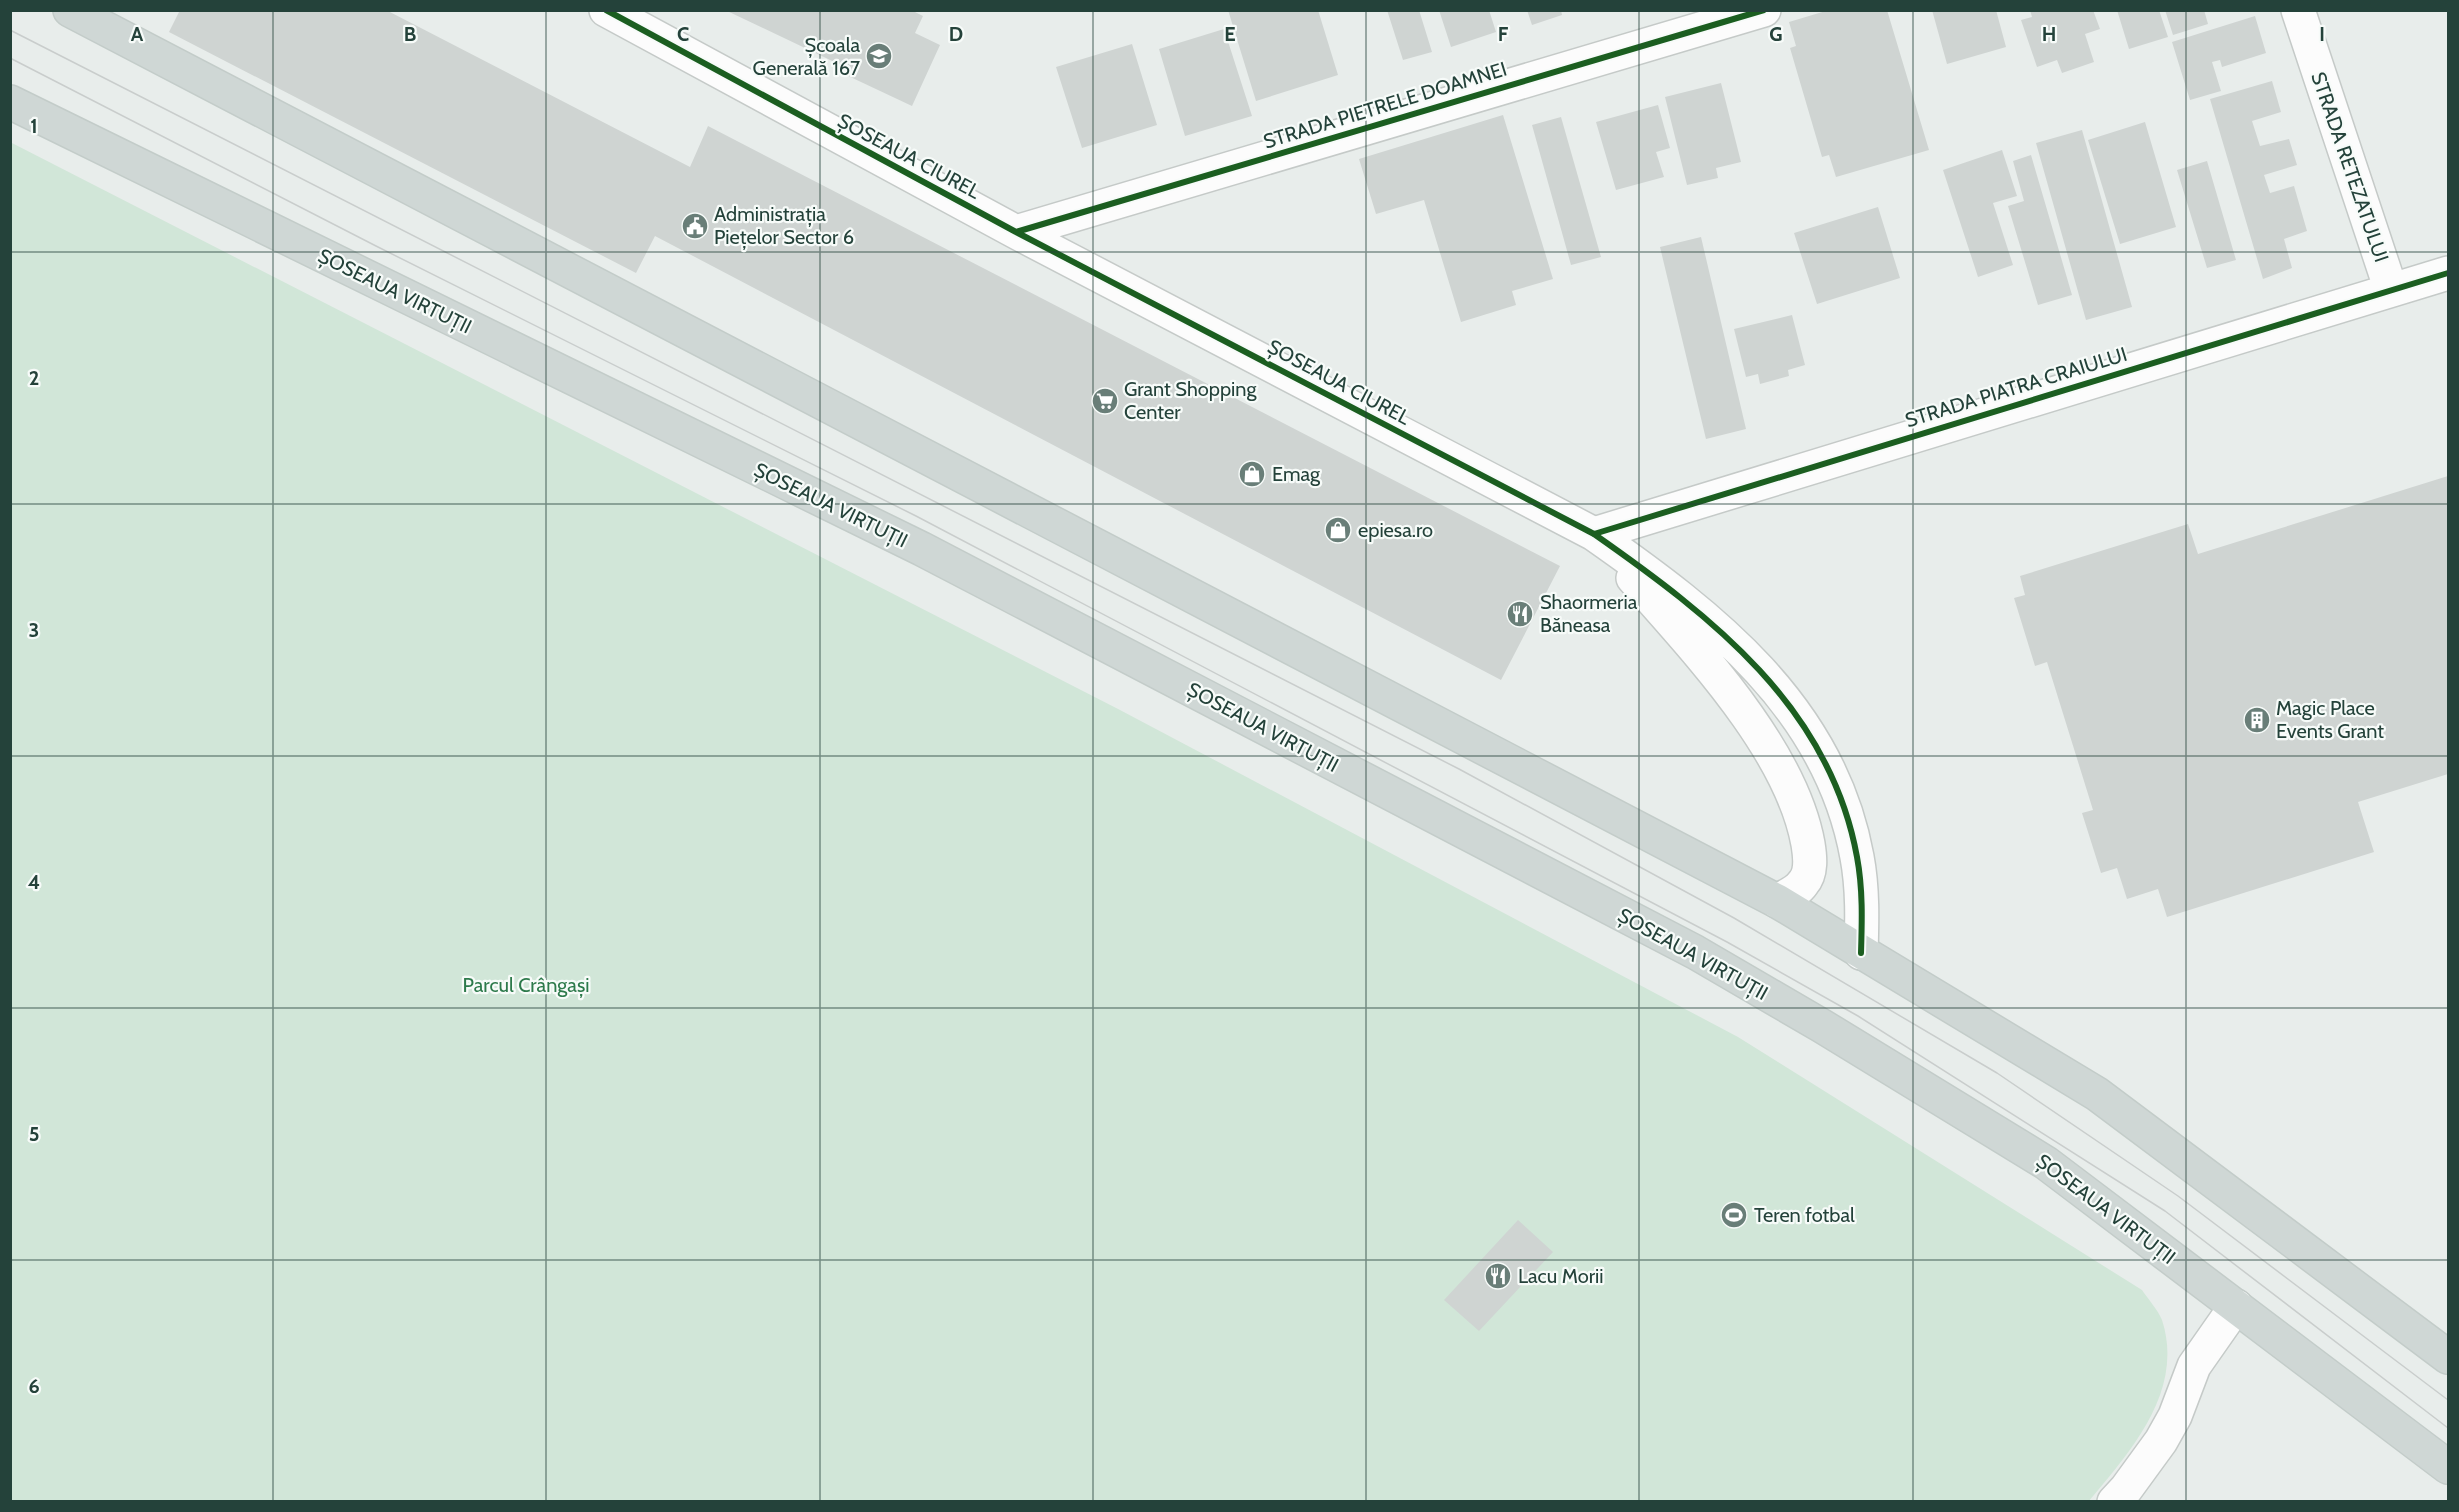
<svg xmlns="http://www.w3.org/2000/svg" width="2459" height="1512" font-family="Cabin,sans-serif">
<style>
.green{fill:#d1e6d8}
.building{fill:#cfd4d2}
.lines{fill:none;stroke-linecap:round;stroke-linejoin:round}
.minor-casing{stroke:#c5cac8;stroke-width:36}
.major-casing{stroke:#c3ccc9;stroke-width:36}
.minor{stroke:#fcfcfc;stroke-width:33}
.major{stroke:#cfd7d5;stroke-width:33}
.tram{stroke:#c9cdcc;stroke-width:1.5}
.cycleway-casing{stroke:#f7fbf9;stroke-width:10}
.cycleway{stroke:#1b5e20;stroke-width:6}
.grid{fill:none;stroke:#24423a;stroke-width:1.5;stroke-opacity:0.55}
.labels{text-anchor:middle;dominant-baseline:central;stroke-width:4.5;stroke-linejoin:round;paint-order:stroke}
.poi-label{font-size:20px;fill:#24423a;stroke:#f7fbf9;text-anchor:start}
.street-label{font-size:20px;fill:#24423a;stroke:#f7fbf9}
.park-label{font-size:20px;fill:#2d7a4b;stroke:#f7fbf9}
.grid-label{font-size:20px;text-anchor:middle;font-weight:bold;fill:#24423a;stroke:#f7fbf9;stroke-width:4.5;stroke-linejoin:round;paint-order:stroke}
</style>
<rect width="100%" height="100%" fill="#e8edeb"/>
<path class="green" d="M 10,142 L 1120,710 L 1738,1037 L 2142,1290 C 2148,1299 2158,1310 2162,1320 C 2185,1391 2130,1452 2088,1502 L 11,1501 Z"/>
<path class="building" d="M 180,10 L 386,10 L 690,167 L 708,126 L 1560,566 L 1501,680 L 655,236 L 636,273 L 169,32 Z
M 725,10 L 911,10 L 923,16 L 915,33 L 940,45 L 912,106 L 844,74 L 847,68 Z
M 1228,10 L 1318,10 L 1338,75 L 1256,101 Z
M 1387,10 L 1419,10 L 1432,52 L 1403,60 Z
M 1439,10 L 1489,10 L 1496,32 L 1451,47 Z
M 1527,10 L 1561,10 L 1562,15 L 1532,25 Z
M 1829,10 L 1887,10 L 1929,150 L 1836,177 L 1829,155 L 1822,157 L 1790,48 L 1796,46 L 1789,22 Z
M 1932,10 L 1996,10 L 2006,47 L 1947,64 Z
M 2030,10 L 2093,10 L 2100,29 L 2085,34 L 2094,62 L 2062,73 L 2057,60 L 2037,67 L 2021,20 L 2032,17 Z
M 2117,10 L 2159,10 L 2168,37 L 2129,49 Z
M 2165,10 L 2204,10 L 2208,24 L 2173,35 Z
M 2255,16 L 2266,53 L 2222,67 L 2220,60 L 2212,62 L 2221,91 L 2190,100 L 2172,42 Z
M 1224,29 L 1252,116 L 1185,136 L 1159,49 Z
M 1132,44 L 1157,125 L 1082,148 L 1056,67 Z
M 2272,81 L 2281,112 L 2252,121 L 2260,146 L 2289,139 L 2297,165 L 2264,175 L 2270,193 L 2294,186 L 2307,231 L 2284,239 L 2292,268 L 2263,279 L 2210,99 Z
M 1721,83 L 1741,162 L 1716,168 L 1718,178 L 1687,185 L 1665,97 Z
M 1658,105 L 1670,148 L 1656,152 L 1664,177 L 1616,190 L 1596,122 Z
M 1503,115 L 1553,279 L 1512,291 L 1516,305 L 1461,322 L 1424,200 L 1376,214 L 1359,159 Z
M 1561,117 L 1601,257 L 1571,265 L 1532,125 Z
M 2145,122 L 2176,227 L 2120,244 L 2088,140 Z
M 2082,130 L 2132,307 L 2086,320 L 2036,143 Z
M 2002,150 L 2017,196 L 1993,203 L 2013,265 L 1978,277 L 1943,170 Z
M 2031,155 L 2072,295 L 2038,305 L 2008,206 L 2024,201 L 2013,161 Z
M 2207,161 L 2236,260 L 2207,268 L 2177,170 Z
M 1878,207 L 1900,278 L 1817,304 L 1794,233 Z
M 1701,237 L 1746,429 L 1706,439 L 1660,247 Z
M 1792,315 L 1805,365 L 1788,370 L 1789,376 L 1760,384 L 1758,374 L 1746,377 L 1734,329 Z
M 2448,476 L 2448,774 L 2358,802 L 2374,852 L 2167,917 L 2158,889 L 2127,899 L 2117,868 L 2101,873 L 2082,813 L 2093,810 L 2047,662 L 2035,666 L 2014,598 L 2025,595 L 2020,576 L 2188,524 L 2198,554 Z
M 1518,1220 L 1553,1252 L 1479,1331 L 1444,1300 Z"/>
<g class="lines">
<defs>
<path id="minor" d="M 606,10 L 1016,232 L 1594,534 C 1711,616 1830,707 1857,857 C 1863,889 1862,921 1861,953
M 2298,10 L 2391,290
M 1016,232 L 1764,10
M 1594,534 L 2448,273
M 1633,578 C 1695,649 1791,749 1808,844 C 1810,856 1812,873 1803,883 C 1797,892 1786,896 1777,901
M 2114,1502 L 2126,1489 L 2161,1441 L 2175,1416 L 2194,1366 L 2236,1306"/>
<path id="major" d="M 70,10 L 1777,901 L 2097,1094 L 2448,1357
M 10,102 L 922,549 L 1695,952 L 1822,1026 L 2046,1163 L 2448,1467"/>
</defs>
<use href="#minor" class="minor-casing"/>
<use href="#major" class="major-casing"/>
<use href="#minor" class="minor"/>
<use href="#major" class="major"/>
<path class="tram" d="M 10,30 L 1459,769 L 1734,918 L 1997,1073 L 2178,1196 L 2448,1400
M 10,58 L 376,246 L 916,516 L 1727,942 L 1858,1016 L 2165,1211 L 2448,1428"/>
<defs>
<path id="cycleway" d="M 606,10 L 1016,232 L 1594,534 C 1711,616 1830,707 1857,857 C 1863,889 1862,921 1861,953
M 1016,232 L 1764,10
M 1594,534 L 2448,273"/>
</defs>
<use href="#cycleway" class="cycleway-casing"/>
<use href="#cycleway" class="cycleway"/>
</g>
<path class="grid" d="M 273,10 L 273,1502M 546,10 L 546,1502M 820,10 L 820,1502M 1093,10 L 1093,1502M 1366,10 L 1366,1502M 1639,10 L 1639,1502M 1913,10 L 1913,1502M 2186,10 L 2186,1502M 10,252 L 2448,252M 10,504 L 2448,504M 10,756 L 2448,756M 10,1008 L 2448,1008M 10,1260 L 2448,1260"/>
<defs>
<symbol id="school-disc" viewBox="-11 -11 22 22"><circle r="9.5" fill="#697e78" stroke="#f7fbf9"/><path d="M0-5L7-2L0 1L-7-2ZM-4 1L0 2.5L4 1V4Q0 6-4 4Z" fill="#fff"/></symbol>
<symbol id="civic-disc" viewBox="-11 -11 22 22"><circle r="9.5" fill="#697e78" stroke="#f7fbf9"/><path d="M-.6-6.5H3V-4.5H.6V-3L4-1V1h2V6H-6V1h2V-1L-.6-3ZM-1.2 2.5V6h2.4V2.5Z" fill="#fff"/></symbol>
<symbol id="supermarket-disc" viewBox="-11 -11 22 22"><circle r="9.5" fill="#697e78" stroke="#f7fbf9"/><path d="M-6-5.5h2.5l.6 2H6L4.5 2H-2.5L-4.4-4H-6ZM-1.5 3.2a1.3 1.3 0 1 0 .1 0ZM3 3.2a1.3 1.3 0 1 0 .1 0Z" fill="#fff"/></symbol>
<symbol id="shop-disc" viewBox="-11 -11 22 22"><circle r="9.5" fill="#697e78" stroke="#f7fbf9"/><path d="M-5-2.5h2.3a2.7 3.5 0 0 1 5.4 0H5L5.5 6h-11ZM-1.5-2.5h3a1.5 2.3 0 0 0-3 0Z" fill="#fff"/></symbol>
<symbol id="restaurant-disc" viewBox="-11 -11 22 22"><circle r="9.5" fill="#697e78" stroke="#f7fbf9"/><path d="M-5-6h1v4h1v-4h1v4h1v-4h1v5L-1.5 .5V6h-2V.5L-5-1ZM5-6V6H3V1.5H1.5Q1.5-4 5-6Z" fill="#fff"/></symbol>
<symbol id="building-disc" viewBox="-11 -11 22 22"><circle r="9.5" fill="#697e78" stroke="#f7fbf9"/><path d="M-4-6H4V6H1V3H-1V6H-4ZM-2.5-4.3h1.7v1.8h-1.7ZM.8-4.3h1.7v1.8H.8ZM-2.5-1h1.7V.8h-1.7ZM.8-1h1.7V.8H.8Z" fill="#fff"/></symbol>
<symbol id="stadium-disc" viewBox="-11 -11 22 22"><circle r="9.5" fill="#697e78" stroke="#f7fbf9"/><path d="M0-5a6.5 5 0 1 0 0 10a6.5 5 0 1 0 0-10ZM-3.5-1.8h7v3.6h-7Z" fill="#fff"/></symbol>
</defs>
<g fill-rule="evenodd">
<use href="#school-disc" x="864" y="41" width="30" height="30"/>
<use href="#civic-disc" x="680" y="211" width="30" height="30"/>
<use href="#supermarket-disc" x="1090" y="386" width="30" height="30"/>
<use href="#shop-disc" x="1237" y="459" width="30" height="30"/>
<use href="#shop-disc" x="1323" y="515" width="30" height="30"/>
<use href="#restaurant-disc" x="1505" y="599" width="30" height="30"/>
<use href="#building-disc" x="2242" y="705" width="30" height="30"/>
<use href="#stadium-disc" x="1719" y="1200" width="30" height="30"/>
<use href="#restaurant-disc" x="1483" y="1261" width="30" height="30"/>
</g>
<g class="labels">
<g class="poi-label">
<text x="860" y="45" text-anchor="end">Școala<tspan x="860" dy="23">Generală 167</tspan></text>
<text x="714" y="214">Administrația<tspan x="714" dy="23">Piețelor Sector 6</tspan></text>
<text x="1124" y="389">Grant Shopping<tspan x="1124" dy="23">Center</tspan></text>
<text x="1272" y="474">Emag</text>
<text x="1358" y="530">epiesa.ro</text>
<text x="1540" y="602">Shaormeria<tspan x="1540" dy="23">Băneasa</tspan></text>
<text x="2276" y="708">Magic Place<tspan x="2276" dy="23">Events Grant</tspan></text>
<text x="1754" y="1215">Teren fotbal</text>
<text x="1518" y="1276">Lacu Morii</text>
</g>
<g class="street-label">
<text transform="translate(1385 105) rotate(-17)">STRADA PIETRELE DOAMNEI</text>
<text transform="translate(909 156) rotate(28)">ȘOSEAUA CIUREL</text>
<text transform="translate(2350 167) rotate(71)">STRADA RETEZATULUI</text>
<text transform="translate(395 291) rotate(26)">ȘOSEAUA VIRTUȚII</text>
<text transform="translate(1339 382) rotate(28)">ȘOSEAUA CIUREL</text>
<text transform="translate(2016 387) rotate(-17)">STRADA PIATRA CRAIULUI</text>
<text transform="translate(831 505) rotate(26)">ȘOSEAUA VIRTUȚII</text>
<text transform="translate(1263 727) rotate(28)">ȘOSEAUA VIRTUȚII</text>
<text transform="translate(1693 954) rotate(29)">ȘOSEAUA VIRTUȚII</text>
<text transform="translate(2106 1209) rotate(37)">ȘOSEAUA VIRTUȚII</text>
</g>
<g class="park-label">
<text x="526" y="985">Parcul Crângași</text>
</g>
</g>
<g class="grid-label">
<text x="137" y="41">A</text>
<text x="410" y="41">B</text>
<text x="683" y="41">C</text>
<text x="956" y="41">D</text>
<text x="1230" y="41">E</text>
<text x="1503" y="41">F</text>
<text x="1776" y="41">G</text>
<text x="2049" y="41">H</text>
<text x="2322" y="41">I</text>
<text x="34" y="133">1</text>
<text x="34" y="385">2</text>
<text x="34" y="637">3</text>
<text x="34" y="889">4</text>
<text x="34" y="1141">5</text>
<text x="34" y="1393">6</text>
</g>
<rect width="2459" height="1512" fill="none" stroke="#24423a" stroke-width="24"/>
</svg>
